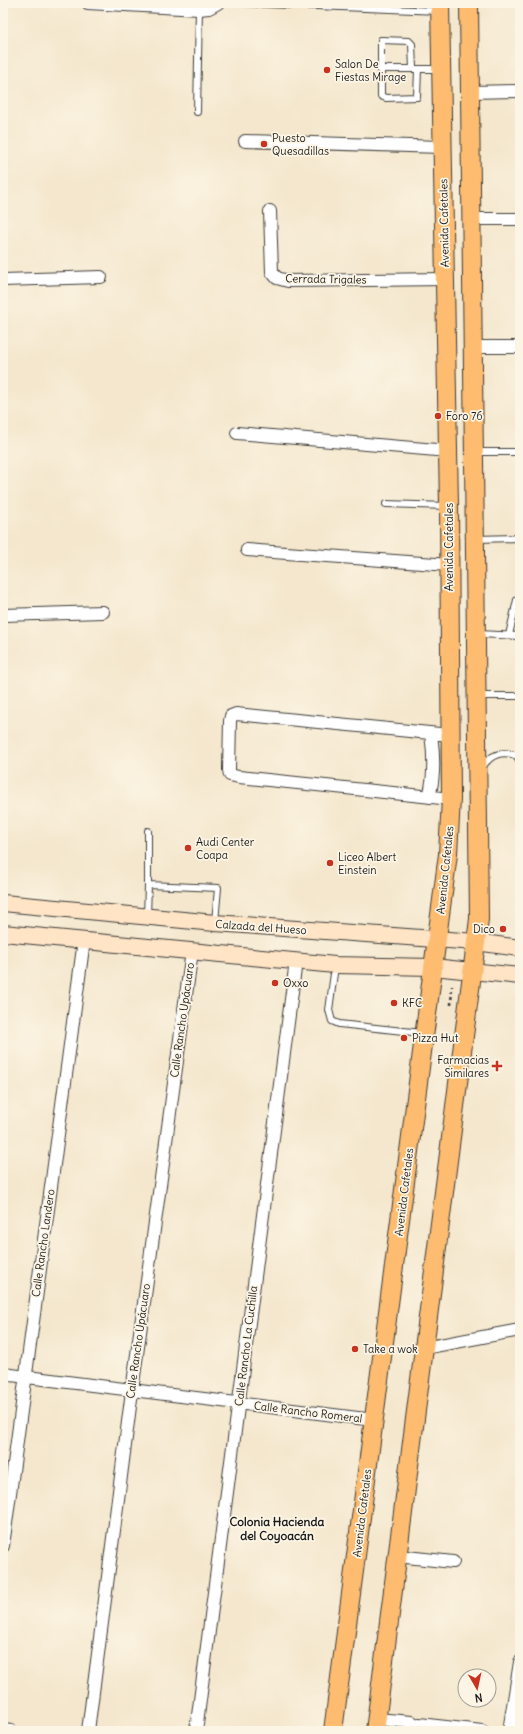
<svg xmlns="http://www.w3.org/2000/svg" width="523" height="1734" font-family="Delius,sans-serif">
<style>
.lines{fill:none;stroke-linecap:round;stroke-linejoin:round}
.lane-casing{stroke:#3c3a37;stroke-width:8}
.street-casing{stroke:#3c3a37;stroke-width:14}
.secondary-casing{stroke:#3c3a37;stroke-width:18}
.primary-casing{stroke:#3c3a37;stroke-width:20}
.path{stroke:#3c3a37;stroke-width:2.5;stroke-dasharray:3 3;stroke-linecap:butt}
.lane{stroke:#fff;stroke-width:6}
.street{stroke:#fff;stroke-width:12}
.secondary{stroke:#ffe4c6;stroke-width:16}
.primary{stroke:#febc70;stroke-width:18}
.poi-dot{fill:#c8321e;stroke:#fcf5e5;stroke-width:1.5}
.labels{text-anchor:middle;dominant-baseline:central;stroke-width:3.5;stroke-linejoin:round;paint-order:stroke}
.poi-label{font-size:11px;fill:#1c1c1c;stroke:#fcf5e5;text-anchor:start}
.street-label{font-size:11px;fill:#1c1c1c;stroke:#fcf5e5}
.neighbourhood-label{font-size:12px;font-weight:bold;fill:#1c1c1c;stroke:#fcf5e5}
</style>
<rect width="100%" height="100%" fill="#fcf5e5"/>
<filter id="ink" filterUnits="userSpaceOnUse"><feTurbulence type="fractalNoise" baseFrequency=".025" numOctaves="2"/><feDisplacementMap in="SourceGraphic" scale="8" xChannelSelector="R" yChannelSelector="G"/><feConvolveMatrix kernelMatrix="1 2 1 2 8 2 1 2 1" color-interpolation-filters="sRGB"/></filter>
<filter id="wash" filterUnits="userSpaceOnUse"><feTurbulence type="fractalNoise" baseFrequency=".012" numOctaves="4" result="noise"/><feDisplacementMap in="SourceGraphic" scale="16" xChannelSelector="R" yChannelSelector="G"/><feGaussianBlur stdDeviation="0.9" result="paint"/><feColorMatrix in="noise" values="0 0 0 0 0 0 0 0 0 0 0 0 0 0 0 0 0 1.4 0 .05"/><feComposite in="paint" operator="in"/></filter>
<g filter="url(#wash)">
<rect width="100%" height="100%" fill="#f4e7cd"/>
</g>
<g filter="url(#ink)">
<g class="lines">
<defs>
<path id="lane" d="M 243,3 L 439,11
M 380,69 L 439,69
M 413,69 L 412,44 L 409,41 L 381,40 L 381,96 L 386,98 L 417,97 L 418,69
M 197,112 L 199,9
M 475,452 L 514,452
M 386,504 L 447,506
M 476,539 L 520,538
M 478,634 L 520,636
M 509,635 L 517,600 L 520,598
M 478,696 L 520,696
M 482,768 C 490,754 503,750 517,756 L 520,762
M 148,831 L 148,885
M 147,916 L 148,885 L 218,888 L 215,922
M 335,966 L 329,1010 L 332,1021 L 339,1024 L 422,1033"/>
<path id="street" d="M 88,3 L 199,9 L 209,8 L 218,3
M 470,92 L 520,91
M 245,141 L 442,147
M 270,211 L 272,272 L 277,278 L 288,281 L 445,279
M 473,219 L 520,219
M 3,280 L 101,277
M 474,347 L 520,347
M 237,433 L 448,451
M 247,550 L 449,565
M 3,615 L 103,612
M 450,735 L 236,714 L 231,716 L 230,721 L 229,770 L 230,775 L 239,777 L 451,799
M 429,797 C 435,776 434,755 431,734
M 424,1348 L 520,1330
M 3,1374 L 374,1420
M 3,1546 L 84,940
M 397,1556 L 453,1562
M 376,1719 L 412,1722
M 419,1724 L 482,1731
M 3,1730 L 11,1731
M 88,1731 L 132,1391 L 192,951
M 196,1731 L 296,961
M 509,1731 L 520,1662"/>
<path id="secondary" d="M 3,903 L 215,923 L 476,942 L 520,948
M 3,933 L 335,965 L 433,967 L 520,976"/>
<path id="primary" d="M 333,1731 L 448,854 L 451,799 L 449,506 L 440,3
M 375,1731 L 479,919 L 469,3"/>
</defs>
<use href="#lane" class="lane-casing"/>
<use href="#street" class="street-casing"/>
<use href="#secondary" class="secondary-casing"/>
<use href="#primary" class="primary-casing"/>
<path class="path" d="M 451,1005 L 452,986"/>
<use href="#lane" class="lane"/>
<use href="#street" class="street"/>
<use href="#secondary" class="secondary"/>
<use href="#primary" class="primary"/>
</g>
</g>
<g class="poi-dot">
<circle cx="327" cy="70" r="4"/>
<circle cx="264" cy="144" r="4"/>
<circle cx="438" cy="416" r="4"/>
<circle cx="188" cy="848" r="4"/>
<circle cx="330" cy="863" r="4"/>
<circle cx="503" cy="929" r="4"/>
<circle cx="275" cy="983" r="4"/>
<circle cx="394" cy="1003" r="4"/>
<circle cx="404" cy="1038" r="4"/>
<path d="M495 1060h4v4h4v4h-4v4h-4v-4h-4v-4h4z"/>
<circle cx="355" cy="1349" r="4"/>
</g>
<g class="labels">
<g class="poi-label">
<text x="335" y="64">Salon De<tspan x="335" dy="13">Fiestas Mirage</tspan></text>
<text x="272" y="138">Puesto<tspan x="272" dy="13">Quesadillas</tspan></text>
<text x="446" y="416">Foro 76</text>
<text x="196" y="842">Audi Center<tspan x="196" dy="13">Coapa</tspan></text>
<text x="338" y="857">Liceo Albert<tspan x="338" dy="13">Einstein</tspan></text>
<text x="495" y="929" text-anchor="end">Dico</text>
<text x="283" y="983">Oxxo</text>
<text x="402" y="1003">KFC</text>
<text x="412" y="1038">Pizza Hut</text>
<text x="489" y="1060" text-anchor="end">Farmacias<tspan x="489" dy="13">Similares</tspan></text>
<text x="363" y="1349">Take a wok</text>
</g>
<g class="street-label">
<text transform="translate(444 223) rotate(-91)">Avenida Cafetales</text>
<text transform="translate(326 279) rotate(1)">Cerrada Trigales</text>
<text transform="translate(449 547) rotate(-90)">Avenida Cafetales</text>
<text transform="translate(445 870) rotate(-84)">Avenida Cafetales</text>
<text transform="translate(261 927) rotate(4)">Calzada del Hueso</text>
<text transform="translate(182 1020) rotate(-82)">Calle Rancho Upácuaro</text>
<text transform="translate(404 1192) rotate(-83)">Avenida Cafetales</text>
<text transform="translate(43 1243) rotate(-82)">Calle Rancho Landero</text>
<text transform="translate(138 1341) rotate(-82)">Calle Rancho Upácuaro</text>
<text transform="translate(246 1346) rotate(-83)">Calle Rancho La Cuchilla</text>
<text transform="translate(308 1412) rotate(7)">Calle Rancho Romeral</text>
<text transform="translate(362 1513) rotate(-83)">Avenida Cafetales</text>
</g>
<g class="neighbourhood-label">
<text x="277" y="1521">Colonia Hacienda<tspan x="277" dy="14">del Coyoacán</tspan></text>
</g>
</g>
<rect width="523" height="1734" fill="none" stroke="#fcf5e5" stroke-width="16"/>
<g transform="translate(477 1688) rotate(171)"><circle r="19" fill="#fcf5e5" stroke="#a29e95"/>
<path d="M0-3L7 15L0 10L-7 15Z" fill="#c8321e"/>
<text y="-6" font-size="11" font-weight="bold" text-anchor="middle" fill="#1c1c1c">N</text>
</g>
</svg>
